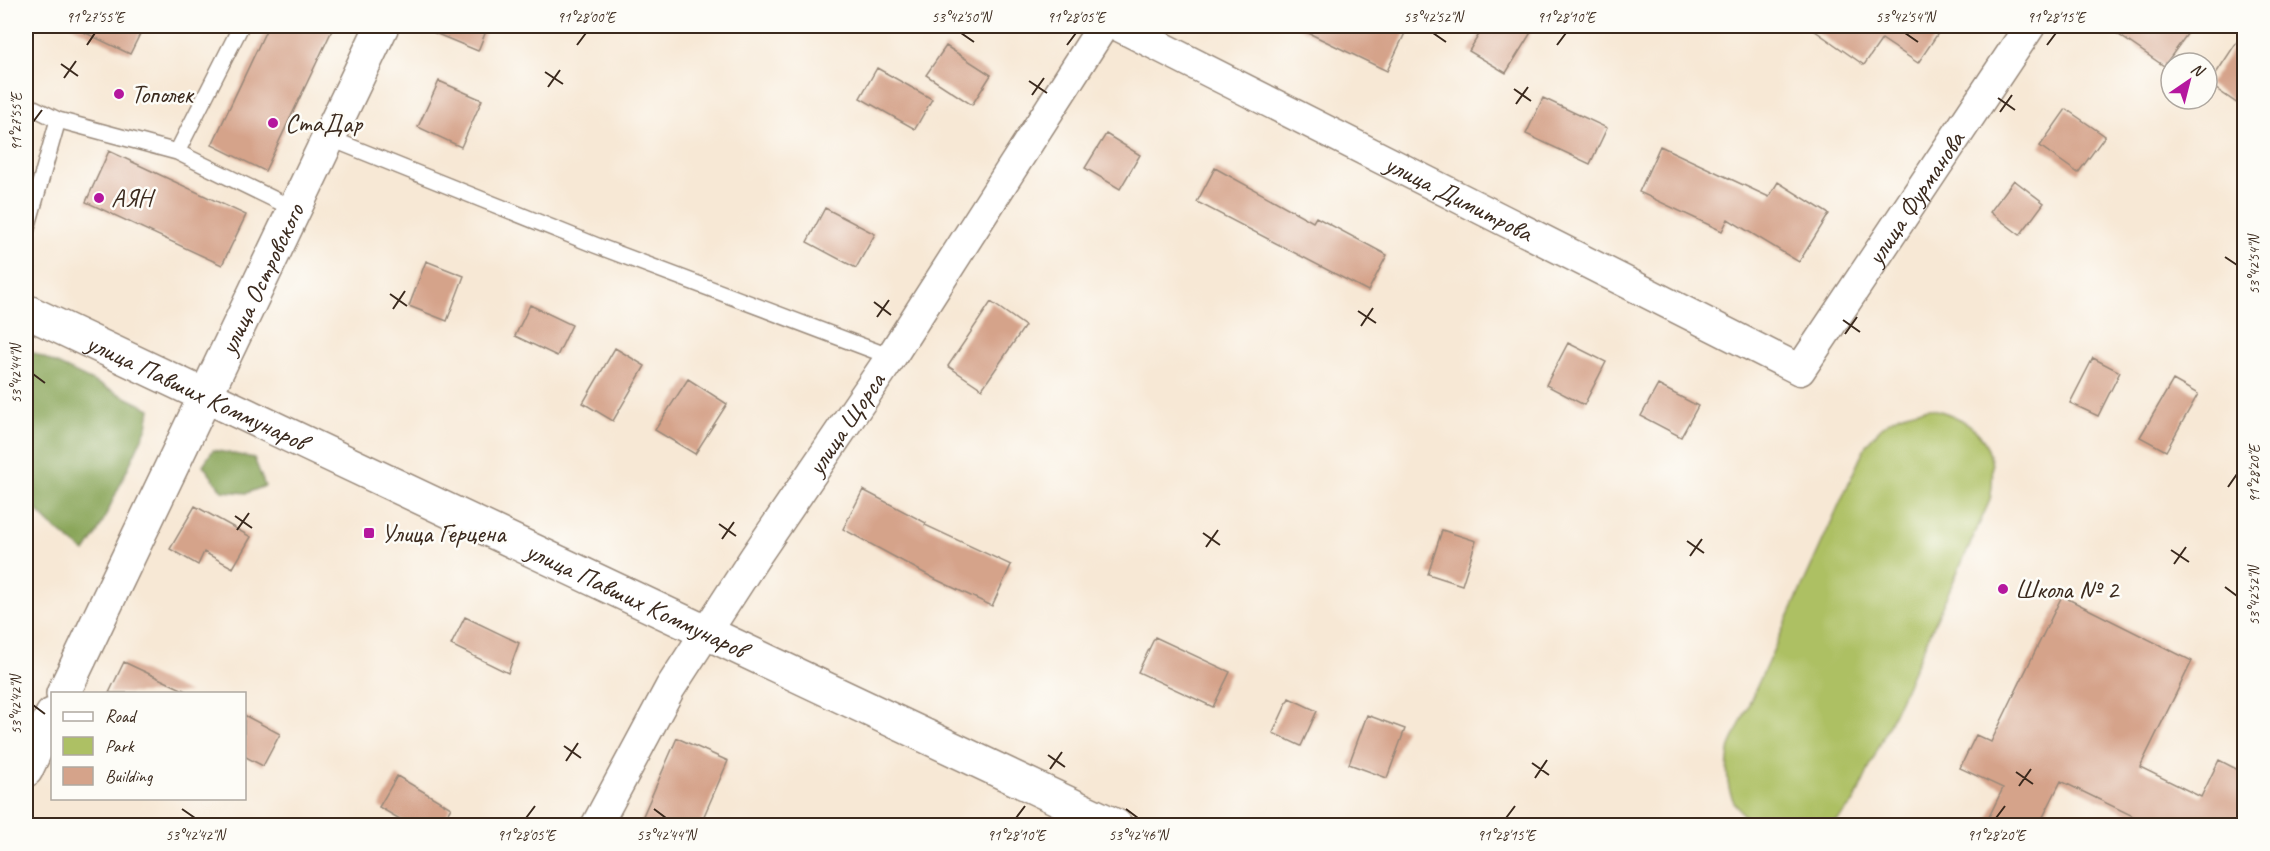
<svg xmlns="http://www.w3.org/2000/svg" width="2270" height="851" font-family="Caveat,sans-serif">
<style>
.green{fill:#adc064;stroke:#747541;stroke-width:1.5}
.forest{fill:#8aa65a;stroke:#62683c;stroke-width:1.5}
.building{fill:#d5a38a}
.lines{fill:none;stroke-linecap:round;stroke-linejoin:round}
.service-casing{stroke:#99897a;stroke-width:18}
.minor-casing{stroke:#99897a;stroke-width:33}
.tertiary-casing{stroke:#99897a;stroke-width:36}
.service{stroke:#fff;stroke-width:15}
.minor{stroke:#fff;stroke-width:30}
.tertiary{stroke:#fff;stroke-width:33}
.ticks{fill:none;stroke:#3b2a1e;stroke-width:2}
.poi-dot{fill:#b5179e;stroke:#fdfcf7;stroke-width:2}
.labels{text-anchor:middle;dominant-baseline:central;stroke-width:5;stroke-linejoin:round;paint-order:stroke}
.poi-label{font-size:26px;fill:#3b2a1e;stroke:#fdfcf7;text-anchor:start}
.street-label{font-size:26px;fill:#3b2a1e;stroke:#fdfcf7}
.neatline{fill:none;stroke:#3b2a1e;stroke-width:2}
.ticks-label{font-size:15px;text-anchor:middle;fill:#3b2a1e}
</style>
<rect width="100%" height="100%" fill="#fdfcf7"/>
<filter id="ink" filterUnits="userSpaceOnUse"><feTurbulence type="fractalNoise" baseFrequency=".0167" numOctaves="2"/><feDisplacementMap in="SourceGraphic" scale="12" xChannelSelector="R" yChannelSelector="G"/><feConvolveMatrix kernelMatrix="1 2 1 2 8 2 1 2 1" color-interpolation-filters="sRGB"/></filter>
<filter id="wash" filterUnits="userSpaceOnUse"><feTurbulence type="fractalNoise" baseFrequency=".008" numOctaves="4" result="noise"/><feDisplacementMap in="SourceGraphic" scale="24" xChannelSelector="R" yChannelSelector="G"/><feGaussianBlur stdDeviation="1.35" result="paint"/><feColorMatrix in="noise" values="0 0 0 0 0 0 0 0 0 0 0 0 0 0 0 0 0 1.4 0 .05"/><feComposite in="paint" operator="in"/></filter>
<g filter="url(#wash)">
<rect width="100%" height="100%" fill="#f7e8d5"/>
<path class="green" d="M 1929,408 C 1981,420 2000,448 1990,500 L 1854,802 L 1833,825 L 1755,825 C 1726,804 1724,779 1730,746 L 1866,445 C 1886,419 1897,413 1929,408 Z"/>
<path class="forest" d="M 26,349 L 150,409 L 147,427 L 98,532 L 85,552 L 52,526 L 26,499 Z
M 213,450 L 254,458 L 265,486 L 247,493 L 222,491 L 203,465 Z"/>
<g id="blocks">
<path class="building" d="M 71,26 L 144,26 L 130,54 Z
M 268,26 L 334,26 L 265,171 L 212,145 Z
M 418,26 L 488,26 L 478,51 Z
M 1294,26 L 1391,26 L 1405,33 L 1387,71 Z
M 1484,26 L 1535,26 L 1506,73 L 1469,51 Z
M 1808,26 L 1943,26 L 1918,63 L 1882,39 L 1864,65 Z
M 2106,26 L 2193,26 L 2164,66 Z
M 2244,31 L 2244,108 L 2209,84 Z
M 946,46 L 991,75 L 972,105 L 926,75 Z
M 877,68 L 932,99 L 915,129 L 860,98 Z
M 439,81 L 482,100 L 461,147 L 418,127 Z
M 1543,98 L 1607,128 L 1590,164 L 1526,134 Z
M 2066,109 L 2105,136 L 2078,173 L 2040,146 Z
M 1106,134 L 1140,155 L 1120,189 L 1085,168 Z
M 1660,146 L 1769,197 L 1778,182 L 1829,214 L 1799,262 L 1728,219 L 1722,231 L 1639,192 Z
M 109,151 L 246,215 L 222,265 L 86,202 Z
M 1215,168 L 1313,222 L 1316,217 L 1387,255 L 1368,291 L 1197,202 Z
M 2014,180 L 2044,203 L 2020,235 L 1990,212 Z
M 825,208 L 875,234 L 856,268 L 807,242 Z
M 426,261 L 464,276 L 447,321 L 409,306 Z
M 991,302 L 1025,326 L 982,389 L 948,366 Z
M 530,305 L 572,325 L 557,356 L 515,336 Z
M 1568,343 L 1606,362 L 1584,405 L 1546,385 Z
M 615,348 L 645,366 L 613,421 L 583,403 Z
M 2093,358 L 2120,372 L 2098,416 L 2070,403 Z
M 688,379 L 727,404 L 695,454 L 655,430 Z
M 2173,380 L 2198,394 L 2166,451 L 2140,437 Z
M 1658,385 L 1698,406 L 1681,437 L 1641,416 Z
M 863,490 L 926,523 L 925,525 L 1011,565 L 992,606 L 937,580 L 843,529 Z
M 195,506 L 251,537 L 233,568 L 204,552 L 198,565 L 170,549 Z
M 1442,530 L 1476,541 L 1462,585 L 1428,574 Z
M 2062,596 L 2192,661 L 2140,767 L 2201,797 L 2219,760 L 2244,773 L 2244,825 L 2128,825 L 2133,816 L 2061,781 L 2039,825 L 1985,825 L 2003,788 L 1960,768 L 1976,735 L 1991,742 Z
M 465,617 L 519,643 L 508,673 L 451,645 Z
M 1155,637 L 1230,672 L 1213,707 L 1138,672 Z
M 124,662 L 190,693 L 109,693 Z
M 1289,698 L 1317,711 L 1301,746 L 1273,733 Z
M 244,715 L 280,734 L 263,766 L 244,756 Z
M 1367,715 L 1405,729 L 1387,778 L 1349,764 Z
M 677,738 L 728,761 L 700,825 L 639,825 Z
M 397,776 L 451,808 L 441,825 L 410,825 L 379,807 Z"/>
</g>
</g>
<g filter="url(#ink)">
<use href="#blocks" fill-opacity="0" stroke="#99897a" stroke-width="1.5"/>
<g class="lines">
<defs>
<path id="service" d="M 26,104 L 58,120 L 177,152 L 294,209
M 329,138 L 595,245 L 891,357
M 177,152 L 241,26
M 26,232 L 58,120"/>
<g id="minor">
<path id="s1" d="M 1119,26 L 1800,370 L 2030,26"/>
<path id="s2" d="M 596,826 L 670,688 L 755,557 L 891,357 L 1103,26"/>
</g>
<g id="tertiary">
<path id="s3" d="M 26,311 L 1116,826"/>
<path id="s4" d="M 63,694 L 382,26"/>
<path d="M 26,770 L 52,715"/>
</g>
</defs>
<use href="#service" class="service-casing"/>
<use href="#minor" class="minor-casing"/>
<use href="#tertiary" class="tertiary-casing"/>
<use href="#service" class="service"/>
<use href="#minor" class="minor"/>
<use href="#tertiary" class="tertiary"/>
</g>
</g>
<path class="ticks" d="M 961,33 L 974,42M 1433,33 L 1446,42M 1905,33 L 1918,42M 87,45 L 95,33M 577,45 L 586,33M 1067,45 L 1076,33M 1557,45 L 1566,33M 2047,45 L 2056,33M 61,64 L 78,76M 545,72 L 563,84M 64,78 L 76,61M 1029,81 L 1047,93M 548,87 L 560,70M 1514,89 L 1531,101M 1032,95 L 1044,78M 1998,98 L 2015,110M 1516,104 L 1528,87M 2000,112 L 2012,95M 33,122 L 42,110M 2225,257 L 2237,265M 390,294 L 407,306M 874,302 L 891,315M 393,309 L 405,291M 1358,311 L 1376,323M 877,317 L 889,300M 1843,320 L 1860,332M 1361,326 L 1373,308M 1845,334 L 1857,317M 33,374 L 45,383M 2228,487 L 2237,474M 235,516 L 252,528M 719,524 L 736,536M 237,530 L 249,513M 1203,533 L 1220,545M 722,539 L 734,522M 1687,541 L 1704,553M 1206,547 L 1218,530M 2171,550 L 2189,562M 1690,556 L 1702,539M 2174,564 L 2186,547M 2225,587 L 2237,596M 33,705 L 45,714M 564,746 L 581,758M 1048,755 L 1065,767M 566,761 L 578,743M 1532,763 L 1549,775M 1050,769 L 1062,752M 2016,772 L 2033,784M 1535,778 L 1547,760M 2019,786 L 2031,769M 182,809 L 195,818M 654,809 L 666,818M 1126,809 L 1138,818M 526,818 L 535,806M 1016,818 L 1025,806M 1506,818 L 1515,806M 1996,818 L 2005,806"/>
<g class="poi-dot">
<circle cx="119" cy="94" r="6"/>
<circle cx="273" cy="123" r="6"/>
<circle cx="99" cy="198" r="6"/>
<rect x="363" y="527" width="12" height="12" rx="3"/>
<circle cx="2003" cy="589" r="6"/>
</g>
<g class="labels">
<g class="poi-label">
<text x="131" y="94">Тополек</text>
<text x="285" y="123">СтаДар</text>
<text x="111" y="198">АЯН</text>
<text x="381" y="533">Улица Герцена</text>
<text x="2015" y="589">Школа № 2</text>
</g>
<g class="street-label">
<text stroke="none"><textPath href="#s1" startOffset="381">улица Димитрова</textPath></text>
<text stroke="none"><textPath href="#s1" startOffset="970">улица Фурманова</textPath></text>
<text stroke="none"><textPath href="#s4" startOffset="460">улица Островского</textPath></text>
<text stroke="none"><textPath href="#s3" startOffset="189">улица Павших Коммунаров</textPath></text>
<text stroke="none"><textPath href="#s2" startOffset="474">улица Щорса</textPath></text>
<text stroke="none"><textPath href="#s3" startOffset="675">улица Павших Коммунаров</textPath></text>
</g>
</g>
<rect width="2270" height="851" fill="none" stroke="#fdfcf7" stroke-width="66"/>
<rect x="51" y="692" width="195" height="108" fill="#fdfcf7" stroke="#afa8a0" stroke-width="1.5"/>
<rect x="63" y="712" width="30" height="9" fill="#ffffff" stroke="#afa8a0" stroke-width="1.5"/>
<text x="105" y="722" font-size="18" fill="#3b2a1e">Road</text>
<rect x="63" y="737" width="30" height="18" fill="#adc064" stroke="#afa8a0" stroke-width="1.5"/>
<text x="105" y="752" font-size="18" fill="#3b2a1e">Park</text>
<rect x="63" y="767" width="30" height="18" fill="#d5a38a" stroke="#afa8a0" stroke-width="1.5"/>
<text x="105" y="782" font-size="18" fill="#3b2a1e">Building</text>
<g transform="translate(2189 81) rotate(35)"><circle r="28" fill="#fdfcf7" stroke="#afa8a0" stroke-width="1.5"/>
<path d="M0-4.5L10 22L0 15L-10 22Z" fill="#b5179e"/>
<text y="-9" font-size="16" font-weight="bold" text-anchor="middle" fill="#3b2a1e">N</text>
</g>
<rect x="33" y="33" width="2204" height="785" class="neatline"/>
<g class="ticks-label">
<text x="95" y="22">91°27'55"E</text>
<text x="586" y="22">91°28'00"E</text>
<text x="961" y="22">53°42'50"N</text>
<text x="1076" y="22">91°28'05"E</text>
<text x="1433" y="22">53°42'52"N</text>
<text x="1566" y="22">91°28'10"E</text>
<text x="1905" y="22">53°42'54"N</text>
<text x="2056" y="22">91°28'15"E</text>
<text transform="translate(16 122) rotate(-90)" y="5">91°27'55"E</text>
<text transform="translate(2254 265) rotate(-90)" y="5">53°42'54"N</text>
<text transform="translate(16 374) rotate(-90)" y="5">53°42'44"N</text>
<text transform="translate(2254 474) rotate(-90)" y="5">91°28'20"E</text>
<text transform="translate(2254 596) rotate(-90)" y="5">53°42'52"N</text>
<text transform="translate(16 705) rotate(-90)" y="5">53°42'42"N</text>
<text x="195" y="840">53°42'42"N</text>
<text x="526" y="840">91°28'05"E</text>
<text x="666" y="840">53°42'44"N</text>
<text x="1016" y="840">91°28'10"E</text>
<text x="1138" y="840">53°42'46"N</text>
<text x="1506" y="840">91°28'15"E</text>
<text x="1996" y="840">91°28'20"E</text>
</g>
</svg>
